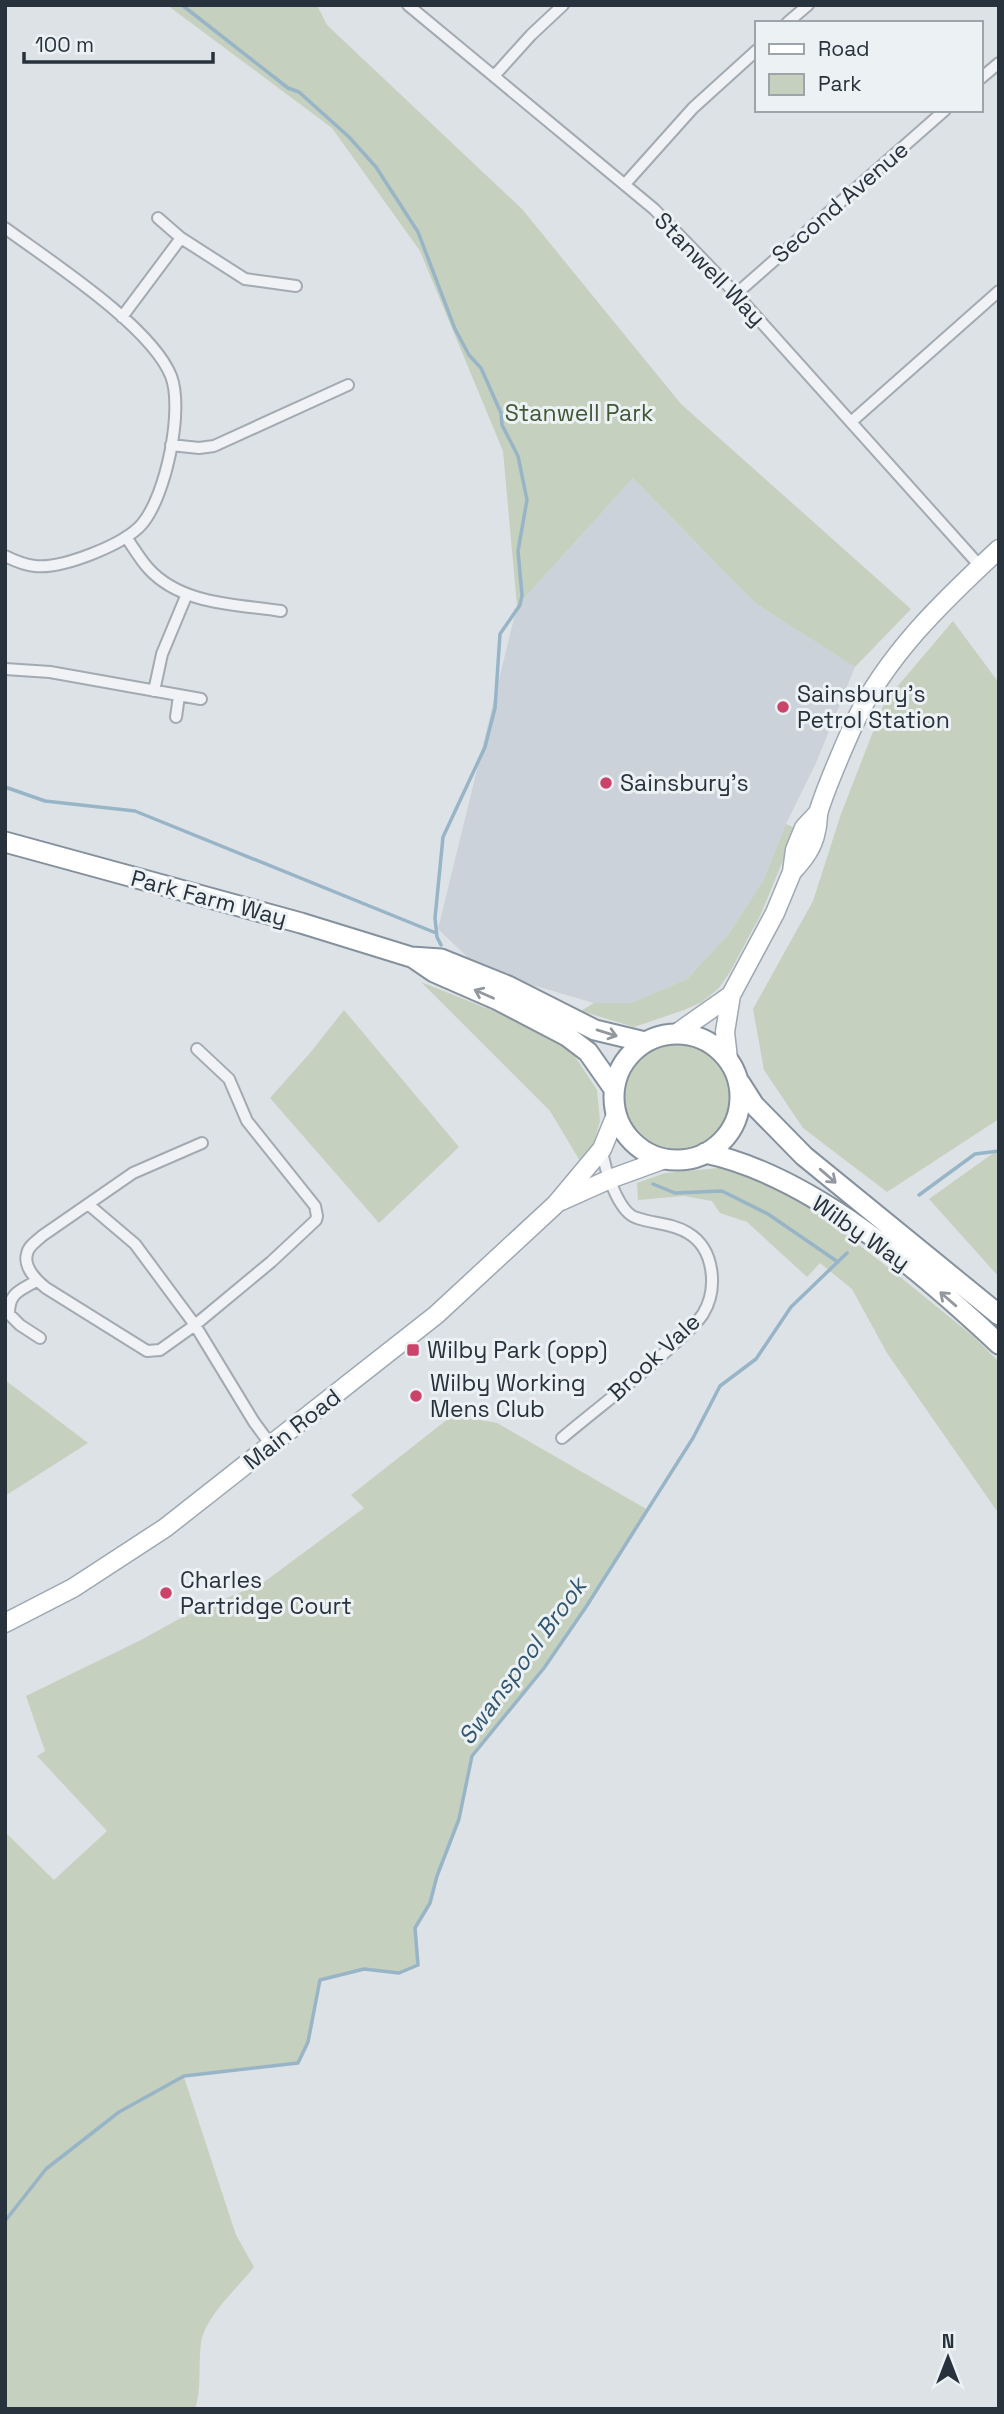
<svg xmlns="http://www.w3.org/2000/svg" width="1004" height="2414" font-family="'Space Grotesk',sans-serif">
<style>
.built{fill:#cbd2d9}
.green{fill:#c5d0be}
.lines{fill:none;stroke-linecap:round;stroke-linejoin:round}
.stream{stroke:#98b5c7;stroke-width:3.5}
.street-casing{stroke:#a3aab1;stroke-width:14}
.primary-casing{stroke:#9da8b2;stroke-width:21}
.highway-casing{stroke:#85919d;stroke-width:23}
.street{stroke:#f0f2f5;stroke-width:10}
.primary{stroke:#fff;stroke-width:18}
.highway{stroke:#fff;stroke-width:19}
.oneway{stroke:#93989e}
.poi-dot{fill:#cb4369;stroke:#ecf1f4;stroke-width:2.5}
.labels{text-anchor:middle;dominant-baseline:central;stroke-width:6;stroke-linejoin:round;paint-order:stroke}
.street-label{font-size:23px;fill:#27323d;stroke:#ecf1f4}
.park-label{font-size:23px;fill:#405834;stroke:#ecf1f4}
.poi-label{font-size:23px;fill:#27323d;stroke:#ecf1f4;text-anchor:start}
.water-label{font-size:24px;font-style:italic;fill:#325570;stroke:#ecf1f4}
</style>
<rect width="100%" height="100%" fill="#dde2e7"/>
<path class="built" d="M 633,478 L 755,603 L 855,667 L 816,763 L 786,824 L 763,881 L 728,935 L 687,979 L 631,1003 L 594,1003 L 481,970 L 438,929 L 517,606 Z"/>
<path class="green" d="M 167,5 L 317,5 L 327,25 L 522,209 L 681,404 L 911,609 L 855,667 L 755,603 L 633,478 L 517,606 L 503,451 L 420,251 L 332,128 Z
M 953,621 L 999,683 L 999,1119 L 887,1192 L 803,1128 L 764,1070 L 753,1009 L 813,901 L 841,814 L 885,701 Z
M 786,824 L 795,828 L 792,839 L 761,914 L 730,972 L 719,988 L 702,1002 L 684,1010 L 634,1027 L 581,1011 L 594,1003 L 631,1003 L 687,979 L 728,935 L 763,881 Z
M 421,982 L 514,1019 L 568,1046 L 597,1090 L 600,1121 L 593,1146 L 580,1161 L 550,1111 Z
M 344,1010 L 459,1147 L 379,1223 L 270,1098 L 310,1053 Z
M623 1094a55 55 0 1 1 110 0a55 55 0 1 1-110 0Z
M 999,1149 L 999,1277 L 929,1199 Z
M 729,1167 L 792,1193 L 899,1276 L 974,1337 L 999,1362 L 999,1514 L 887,1353 L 852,1289 L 820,1263 L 807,1277 L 747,1222 L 720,1213 L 712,1201 L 684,1196 L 638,1200 L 637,1183 L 665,1173 Z
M 5,1380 L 88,1443 L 5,1496 Z
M 453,1415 L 497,1423 L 648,1510 L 586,1607 L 544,1668 L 472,1756 L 459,1819 L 437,1875 L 430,1903 L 415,1928 L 418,1965 L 399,1973 L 364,1969 L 320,1980 L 308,2042 L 298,2063 L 184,2077 L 236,2235 L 254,2267 C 237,2289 205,2316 201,2343 C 198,2365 202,2388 195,2409 L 5,2409 L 5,1832 L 54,1880 L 107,1831 L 37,1756 L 45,1751 L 26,1696 L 141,1640 L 179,1619 L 264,1582 L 364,1508 L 351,1495 Z"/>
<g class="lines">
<path class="stream" d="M 182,5 L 288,88 L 299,92 L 349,137 L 376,167 L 418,232 L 455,329 L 469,355 L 481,368 L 501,413 L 502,425 L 518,456 L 527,500 L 518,551 L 522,595 L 520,605 L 500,634 L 495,708 L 485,747 L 443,837 L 435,918 L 437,937 L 441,945
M 5,787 L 45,801 L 135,811 L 436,933
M 653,1184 L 675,1193 L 722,1191 L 768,1214 L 838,1262
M 919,1195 L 975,1154 L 999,1151
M 5,2221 L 46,2169 L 119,2112 L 184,2076 L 298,2063 L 308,2042 L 320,1980 L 364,1969 L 399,1973 L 418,1965 L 415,1928 L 430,1903 L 437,1876 L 459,1819 L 472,1756 L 544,1668 L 586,1607 L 693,1438 L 720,1386 L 756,1359 L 791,1307 L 847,1253"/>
<defs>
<path id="street" d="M 408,5 L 654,209 L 736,294 L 980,566
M 787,23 L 808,5
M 495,75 L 531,35 L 563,5
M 981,78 L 999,63
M 625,184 L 693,108 L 757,50
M 158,218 L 181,238
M 5,228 C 50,261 151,326 171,376 C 184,409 166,496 142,524 C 125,544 63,569 35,566 C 25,565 15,561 5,556
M 736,294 L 945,110
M 122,317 L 181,238 L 245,279 L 296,286
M 851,422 L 999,291
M 171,445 L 199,448 L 214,446 L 348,385
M 126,537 C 133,547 140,559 148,568 C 181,605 236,604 281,611
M 5,669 L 50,672 L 201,699
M 154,691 L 162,654 L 187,594
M 176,717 L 179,696
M 202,1143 L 133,1173 L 42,1236 C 37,1241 28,1246 27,1254 C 23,1267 37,1281 46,1288 L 147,1351 L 160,1350 L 195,1325 L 254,1422 L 271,1445
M 89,1205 L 135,1244 L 195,1325 L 271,1262 L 316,1220 L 317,1216 L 315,1206 L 247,1121 L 229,1079 L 197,1049
M 36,1281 C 20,1291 9,1292 9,1314 L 20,1325 L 40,1338
M 562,1438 C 599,1407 638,1378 673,1345 C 683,1335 695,1326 703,1314 C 718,1289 715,1249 688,1233 C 672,1223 654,1224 637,1218 C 618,1213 604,1167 602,1149"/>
<path id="primary" d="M 792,872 C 803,860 813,848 816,831 C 818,824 817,817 819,810 C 828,782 841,753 853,726 C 885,656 944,600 999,549
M 677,1033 L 731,995
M 728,1059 L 725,1032 L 731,995 L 775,913 L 792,872 L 795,850 L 804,828 L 818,813
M 561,1201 L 610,1179 L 665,1159
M 5,1623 L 73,1588 L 165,1528 L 436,1315 L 556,1204 L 602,1149 L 616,1115"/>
<path id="highway" d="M 5,842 L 301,923 L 411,957 L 441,959 L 508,986 L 595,1030 L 645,1042
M 412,957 L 434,972 L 498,1000 L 567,1036 L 588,1052 L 614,1089
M614 1097a63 63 0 1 1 126 0a63 63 0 1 1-126 0Z
M 740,1083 L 754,1105 L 804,1156 L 999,1315
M 705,1153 C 811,1175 921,1271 999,1344"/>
</defs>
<use href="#street" class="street-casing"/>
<use href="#primary" class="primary-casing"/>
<use href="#highway" class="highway-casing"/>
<use href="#street" class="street"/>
<use href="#primary" class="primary"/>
<use href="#highway" class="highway"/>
</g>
<defs><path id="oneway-shaft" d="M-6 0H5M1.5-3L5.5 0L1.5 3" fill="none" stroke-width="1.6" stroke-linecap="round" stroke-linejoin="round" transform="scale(1.75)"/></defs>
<g class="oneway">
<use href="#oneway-shaft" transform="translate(484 994) rotate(-156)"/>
<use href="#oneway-shaft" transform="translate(607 1033) rotate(17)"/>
<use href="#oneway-shaft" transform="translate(828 1176) rotate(41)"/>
<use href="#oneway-shaft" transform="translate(948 1299) rotate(-139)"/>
</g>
<g class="poi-dot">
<circle cx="783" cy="707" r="7"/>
<circle cx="606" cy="783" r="7"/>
<rect x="406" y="1343" width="14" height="14" rx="3.5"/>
<circle cx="416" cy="1396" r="7"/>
<circle cx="166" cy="1593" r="7"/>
</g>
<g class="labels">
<g class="street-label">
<text transform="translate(840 202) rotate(-41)">Second Avenue</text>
<text transform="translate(710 269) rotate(46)">Stanwell Way</text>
<text transform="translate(209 898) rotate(15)">Park Farm Way</text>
<text transform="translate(861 1233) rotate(35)">Wilby Way</text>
<text transform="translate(654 1357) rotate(-43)">Brook Vale</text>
<text transform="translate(292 1429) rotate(-38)">Main Road</text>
</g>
<g class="park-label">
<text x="579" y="413">Stanwell Park</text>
</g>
<g class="poi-label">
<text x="797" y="694">Sainsbury's<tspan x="797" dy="26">Petrol Station</tspan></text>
<text x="620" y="783">Sainsbury's</text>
<text x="427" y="1350">Wilby Park (opp)</text>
<text x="430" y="1383">Wilby Working<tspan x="430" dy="26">Mens Club</tspan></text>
<text x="180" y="1580">Charles<tspan x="180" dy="26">Partridge Court</tspan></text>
</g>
<g class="water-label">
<text transform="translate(522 1661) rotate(-54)">Swanspool Brook</text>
</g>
</g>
<rect width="1004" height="2414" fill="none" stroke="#27323d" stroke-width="14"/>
<rect x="755" y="21" width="228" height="91" fill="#ecf1f4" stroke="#9da5ab" stroke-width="2"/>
<rect x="769" y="44" width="35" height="10" fill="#ffffff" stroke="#9da5ab" stroke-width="2"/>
<text x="818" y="56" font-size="21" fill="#27323d">Road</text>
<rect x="769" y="74" width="35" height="21" fill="#c5d0be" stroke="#9da5ab" stroke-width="2"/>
<text x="818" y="91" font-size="21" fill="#27323d">Park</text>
<g transform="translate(948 2358)" stroke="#ecf1f4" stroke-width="5" paint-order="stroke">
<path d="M0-5L12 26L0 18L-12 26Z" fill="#27323d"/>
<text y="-10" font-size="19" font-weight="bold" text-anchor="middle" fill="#27323d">N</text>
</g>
<path d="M24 52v10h189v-10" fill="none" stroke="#27323d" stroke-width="3.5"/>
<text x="35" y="52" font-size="21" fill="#27323d" stroke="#ecf1f4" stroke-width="5" paint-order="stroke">100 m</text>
</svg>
